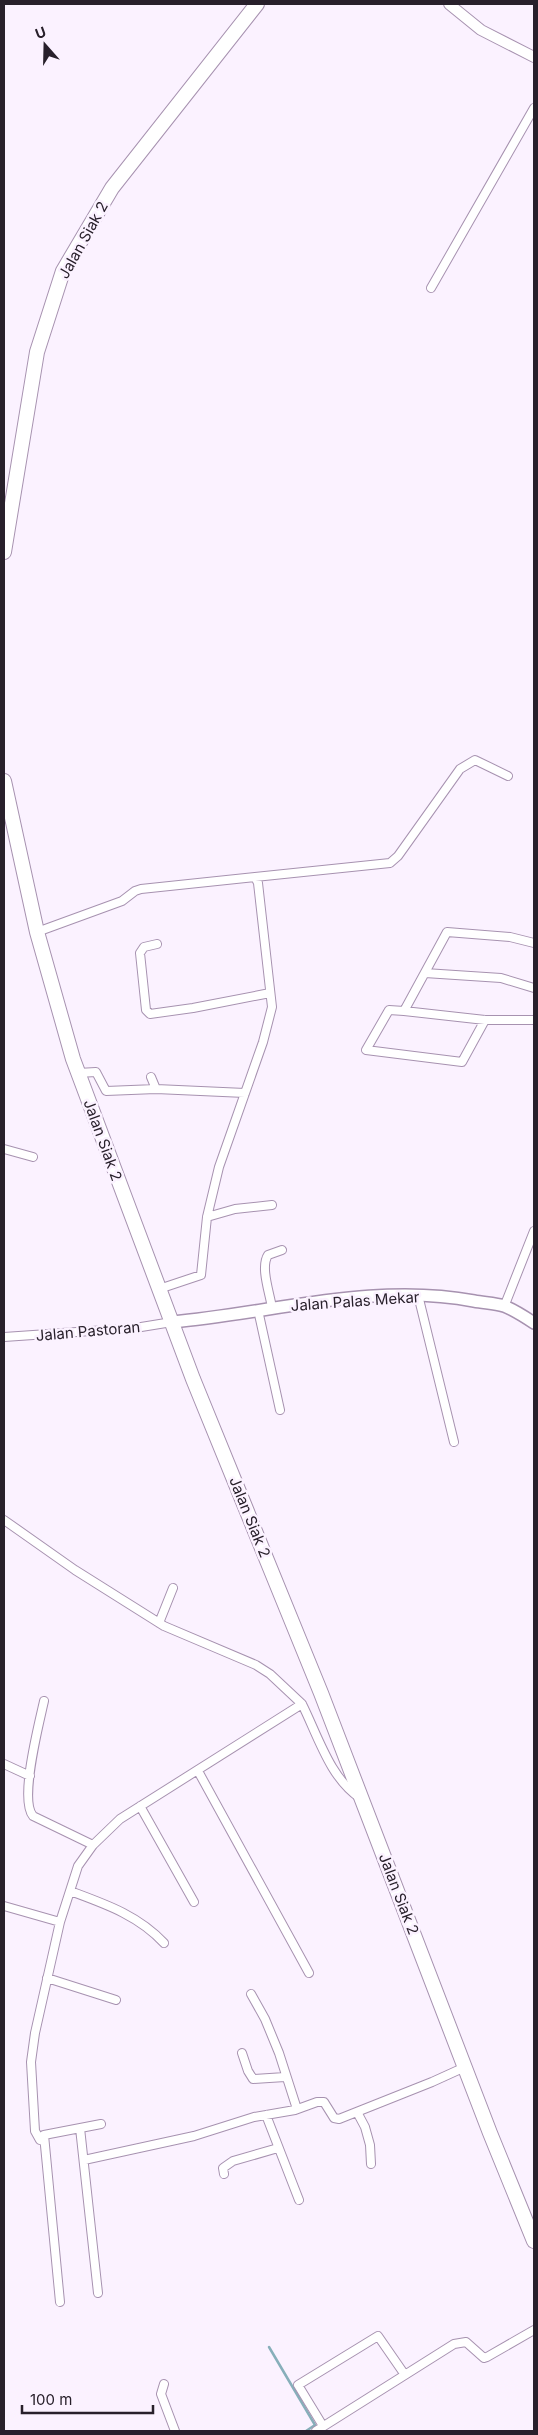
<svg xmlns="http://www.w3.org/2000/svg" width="538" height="2435" font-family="Inter,sans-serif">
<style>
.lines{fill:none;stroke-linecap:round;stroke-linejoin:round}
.stream{stroke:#87afba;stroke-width:2.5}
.minor-casing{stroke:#a792b0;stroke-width:10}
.tertiary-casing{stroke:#a792b0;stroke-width:12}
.secondary-casing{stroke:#a792b0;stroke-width:14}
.trunk-casing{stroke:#a792b0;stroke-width:16}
.minor{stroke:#fff;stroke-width:8}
.tertiary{stroke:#fff;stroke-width:10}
.secondary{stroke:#fff;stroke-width:11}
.trunk{stroke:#fff;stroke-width:14}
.labels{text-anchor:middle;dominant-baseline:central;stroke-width:5;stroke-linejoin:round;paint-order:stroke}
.street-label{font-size:15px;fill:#28202b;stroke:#fbf2ff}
</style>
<rect width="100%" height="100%" fill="#fbf2ff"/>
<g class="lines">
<path class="stream" d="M 269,2347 L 315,2425 L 306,2431"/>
<defs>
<path id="minor" d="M 431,288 L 534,108
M 255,877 L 390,863 L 398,856 L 460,769 L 475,760 L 508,776
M 37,932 L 122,901 L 135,891 L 141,889 L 255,877 L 258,883 L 272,1007 L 263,1042 L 219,1167 L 207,1217 L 201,1275 L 159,1289
M 534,943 L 510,937 L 447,932 L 404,1011 L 485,1020 L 534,1020
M 157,944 L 144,947 L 140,953 L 146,1010 L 150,1014 L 193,1008 L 270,993
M 425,973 L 501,978 L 534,988
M 404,1011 L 389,1010 L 366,1050 L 462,1062 L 485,1020
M 78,1073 L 96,1072 L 106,1091 L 156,1089
M 151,1077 L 156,1089 L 245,1093
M 4,1149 L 33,1157
M 207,1217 L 235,1209 L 272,1205
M 418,1295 L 454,1442
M 504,1307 L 534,1231
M 272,1308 C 270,1294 260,1267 268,1255 L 282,1250
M 258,1310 L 280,1410
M 4,1337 L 135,1328 L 172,1322
M 4,1520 L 75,1570 L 164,1626 L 256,1665 L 270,1674 L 302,1704 L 120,1819 L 93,1845 L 78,1866 L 60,1922 L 35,2033 L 31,2062 L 35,2131 L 40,2140 L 44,2141
M 159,1623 L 173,1588
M 44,1701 C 39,1724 19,1800 33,1816 L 93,1845
M 302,1704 C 318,1736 330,1778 360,1798
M 4,1764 L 30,1776
M 198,1771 L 309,1973
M 140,1806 L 194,1902
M 70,1891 C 105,1904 138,1915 164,1943
M 4,1906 L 60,1922
M 47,1978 L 116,2000
M 251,1994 L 265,2019 L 279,2053 L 297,2109
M 242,2053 L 248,2071 L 253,2079 L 285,2077
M 357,2112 L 365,2127 L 370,2145 L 371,2164
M 266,2115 L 299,2200
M 80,2128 L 98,2293
M 84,2160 L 194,2136 L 254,2117 L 295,2110 L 317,2102 L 324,2102 L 334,2118 L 339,2119 L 432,2082 L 465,2067
M 224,2174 L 223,2168 L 233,2161 L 278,2148
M 60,2302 L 44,2135 L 101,2124
M 164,2384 L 161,2394 L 175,2431
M 323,2426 L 298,2385 L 378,2336 L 405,2375
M 316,2431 L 454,2344 L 466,2342 L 484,2358 L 487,2357 L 534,2330"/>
<path id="tertiary" d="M 449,4 L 481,30 L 534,57"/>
<path id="secondary" d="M 172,1322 C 272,1313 374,1282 474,1301 C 484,1303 495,1303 504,1306 C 514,1310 525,1317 534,1323"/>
<path id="trunk" d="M 4,552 L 37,352 L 63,271 L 112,188 L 257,4
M 4,781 L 37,932 L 73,1059 L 193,1379 L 321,1693 L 490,2133 L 534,2241"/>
</defs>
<use href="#minor" class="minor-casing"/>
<use href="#tertiary" class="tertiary-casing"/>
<use href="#secondary" class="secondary-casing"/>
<use href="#trunk" class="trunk-casing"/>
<use href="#minor" class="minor"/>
<use href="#tertiary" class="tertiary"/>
<use href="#secondary" class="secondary"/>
<use href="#trunk" class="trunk"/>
</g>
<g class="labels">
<g class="street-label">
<text transform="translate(83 240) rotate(-61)">Jalan Siak 2</text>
<text transform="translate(103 1140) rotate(70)">Jalan Siak 2</text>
<text transform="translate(355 1301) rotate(-4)">Jalan Palas Mekar</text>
<text transform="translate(88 1331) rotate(-5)">Jalan Pastoran</text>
<text transform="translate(250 1517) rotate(68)">Jalan Siak 2</text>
<text transform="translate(399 1894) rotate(69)">Jalan Siak 2</text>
</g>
</g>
<rect width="538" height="2435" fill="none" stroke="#28202b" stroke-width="10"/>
<g transform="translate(45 45) rotate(340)" stroke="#fbf2ff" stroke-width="4" paint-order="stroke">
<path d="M0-4L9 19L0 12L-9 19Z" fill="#28202b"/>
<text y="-8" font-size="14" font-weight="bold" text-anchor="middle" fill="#28202b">U</text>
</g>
<path d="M22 2405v8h131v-8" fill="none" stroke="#28202b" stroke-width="2.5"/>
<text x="30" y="2405" font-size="15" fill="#28202b" stroke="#fbf2ff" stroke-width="4" paint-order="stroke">100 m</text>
</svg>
